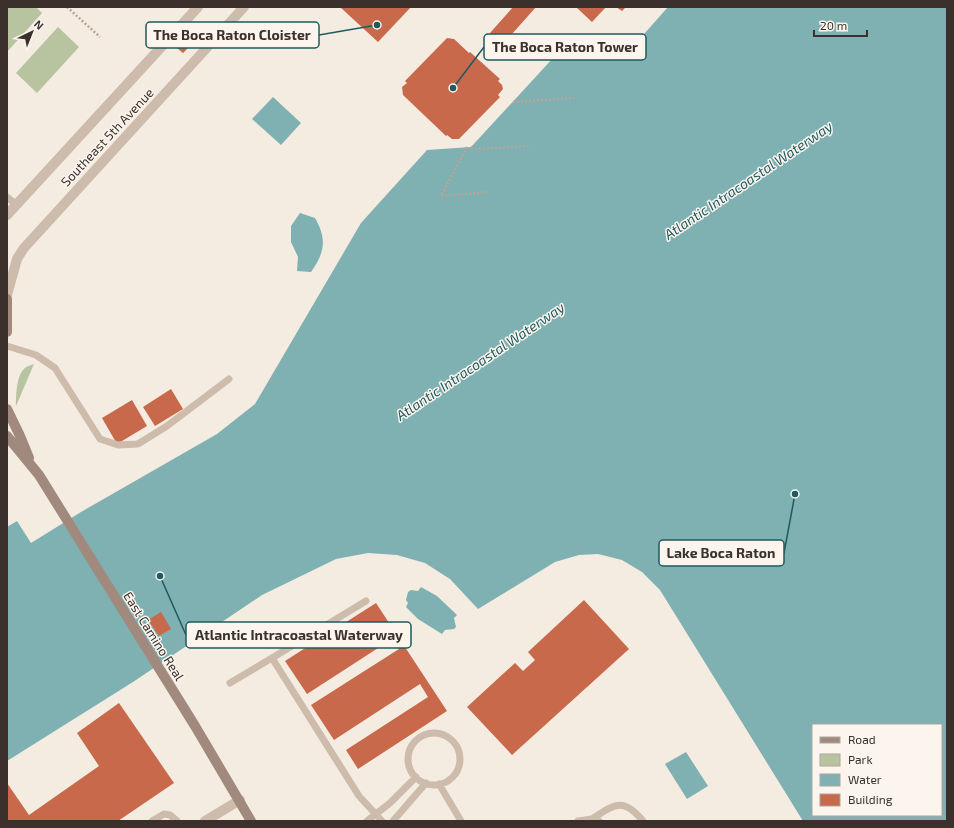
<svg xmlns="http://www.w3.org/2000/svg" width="954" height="828" font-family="'Exo 2',sans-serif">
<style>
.green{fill:#b8c4a0}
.water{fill:#7fb0b2;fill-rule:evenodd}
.building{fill:#c8694b}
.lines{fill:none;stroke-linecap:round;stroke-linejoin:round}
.path{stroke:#b9a596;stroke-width:2.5;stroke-dasharray:2 2;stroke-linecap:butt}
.lane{stroke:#cdbbac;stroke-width:7}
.street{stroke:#cdbbac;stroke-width:10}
.secondary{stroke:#a18a7d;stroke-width:10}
.labels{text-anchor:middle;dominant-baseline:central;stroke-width:3;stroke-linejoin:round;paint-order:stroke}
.street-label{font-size:13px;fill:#3b302b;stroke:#fbf5ee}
.water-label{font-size:14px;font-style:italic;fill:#1f5a5e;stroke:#fbf5ee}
.leader{fill:none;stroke:#1f5a5e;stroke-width:1.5}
.callout-dot{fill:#1f5a5e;stroke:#fbf5ee;stroke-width:1.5}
.callout{fill:#fbf5ee;stroke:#1f5a5e;stroke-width:1.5}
.callout-label{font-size:14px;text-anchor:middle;font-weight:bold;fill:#3b302b}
</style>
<rect width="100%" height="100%" fill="#f4ebe1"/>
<path class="green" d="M 9,7 L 36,7 L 42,13 L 7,52 L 7,9 Z
M 58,27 L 79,47 L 37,93 L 16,73 Z
M 34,364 L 16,406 C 16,396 16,375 25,368 C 27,366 31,365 34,364 Z"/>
<path class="water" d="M 668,7 L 947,7 L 947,821 L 803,821 L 660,590 L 642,572 L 622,560 L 598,554 L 579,555 L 555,562 L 478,609 L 450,579 L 425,563 L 397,555 L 368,553 L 336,559 L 262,595 L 133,682 L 7,761 L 7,527 L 17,521 L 31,543 L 81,512 L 217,434 L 255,404 L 361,223 L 427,150 L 471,147 L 554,57 L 629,51 ZM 813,725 L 941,725 L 941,815 L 813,815 Z
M 273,97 L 301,123 L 281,145 L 252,119 Z
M 300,213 L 315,218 C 327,239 325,252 311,272 L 297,271 L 298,257 L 291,242 L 291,226 Z
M 421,587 L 437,596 L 457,615 L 454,618 L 456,627 L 454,629 L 445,630 L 442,634 L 418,619 L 406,607 L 408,603 L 406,600 L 408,592 L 411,590 L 418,591 Z
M 686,752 L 708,786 L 687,799 L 665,764 Z"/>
<path class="building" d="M 340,7 L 411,7 L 378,42 Z
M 513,7 L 536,7 L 503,44 L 490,33 Z
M 576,7 L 606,7 L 592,22 Z
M 616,7 L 626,7 L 622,11 Z
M 184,31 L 195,41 L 183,53 L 172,44 Z
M 447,38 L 454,39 L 469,53 L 470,52 L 500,79 L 498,81 L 502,85 L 503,89 L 498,95 L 500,97 L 459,139 L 452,139 L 447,135 L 446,136 L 403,95 L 402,87 L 407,83 L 405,81 Z
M 171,389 L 183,409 L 155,426 L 143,407 Z
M 132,400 L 147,426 L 117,444 L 102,418 Z
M 584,600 L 629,649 L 512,755 L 467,707 L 515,663 L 523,671 L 535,660 L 528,652 Z
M 376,603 L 447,711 L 358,769 L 346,750 L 428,697 L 420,684 L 334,740 L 311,705 L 399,649 L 392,639 L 307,694 L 285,661 Z
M 161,612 L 171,629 L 159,636 L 148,620 Z
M 119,703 L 174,783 L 118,821 L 7,821 L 7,783 L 29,815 L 99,766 L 77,733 Z"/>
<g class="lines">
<path class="path" d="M 67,7 L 100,37
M 513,102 L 574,98
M 467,147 L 441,196 L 489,192
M 471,147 L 477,149 L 529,146"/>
<path class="lane" d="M 7,197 L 17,205
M 7,346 L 36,355 L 55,368 L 100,439 L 118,445 L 138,444 L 167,426 L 229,379
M 366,601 L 272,658 L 359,796 L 382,821
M 230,683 L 272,658
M408 759a26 26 0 1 1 52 0a26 26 0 1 1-52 0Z
M 439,784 L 461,821
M 592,819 C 615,804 623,797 643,821
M 152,821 L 164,814 L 170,815 L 177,821
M 367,821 L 390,803 L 416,777
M 393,821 L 426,783
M 578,821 L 592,819 L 599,821"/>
<path class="street" d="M 7,215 L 198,7
M 7,295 L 17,259 L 24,248 L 244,7
M 205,821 L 240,800"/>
<path class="secondary" d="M 7,299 L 7,332
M 7,409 L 20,436 L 29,458
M 7,436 L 39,475 L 195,726 L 251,821"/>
</g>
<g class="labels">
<g class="street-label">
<text transform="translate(107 137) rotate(-47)">Southeast 5th Avenue</text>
<text transform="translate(154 636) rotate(58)">East Camino Real</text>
</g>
<g class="water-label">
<text transform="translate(748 180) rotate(-34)">Atlantic Intracoastal Waterway</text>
<text transform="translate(480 361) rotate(-34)">Atlantic Intracoastal Waterway</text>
</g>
</g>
<path class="leader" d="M377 25L319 35M453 88L484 47M795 494L784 553M160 576L186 635"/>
<g class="callout-dot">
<circle cx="377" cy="25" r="4"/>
<circle cx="453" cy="88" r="4"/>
<circle cx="795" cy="494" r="4"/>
<circle cx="160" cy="576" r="4"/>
</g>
<g class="callout">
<rect x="146" y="22" width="173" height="26" rx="4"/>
<rect x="484" y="34" width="162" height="26" rx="4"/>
<rect x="659" y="540" width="125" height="26" rx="4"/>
<rect x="186" y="622" width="225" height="26" rx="4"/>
</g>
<g class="callout-label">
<text x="232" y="40">The Boca Raton Cloister</text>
<text x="565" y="52">The Boca Raton Tower</text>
<text x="721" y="558">Lake Boca Raton</text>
<text x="299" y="640">Atlantic Intracoastal Waterway</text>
</g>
<rect width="954" height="828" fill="none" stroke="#3b302b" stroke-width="16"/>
<rect x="812" y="724" width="130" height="92" fill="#fbf5ee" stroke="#aea6a0"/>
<rect x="820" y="737" width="20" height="6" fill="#a18a7d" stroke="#aea6a0"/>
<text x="848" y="744" font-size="12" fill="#3b302b">Road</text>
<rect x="820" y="754" width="20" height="12" fill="#b8c4a0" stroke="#aea6a0"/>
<text x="848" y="764" font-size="12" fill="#3b302b">Park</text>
<rect x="820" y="774" width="20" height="12" fill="#7fb0b2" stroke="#aea6a0"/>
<text x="848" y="784" font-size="12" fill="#3b302b">Water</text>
<rect x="820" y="794" width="20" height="12" fill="#c8694b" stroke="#aea6a0"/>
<text x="848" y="804" font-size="12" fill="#3b302b">Building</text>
<g transform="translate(32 32) rotate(43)" stroke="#fbf5ee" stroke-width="3" paint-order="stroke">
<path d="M0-3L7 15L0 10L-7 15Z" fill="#3b302b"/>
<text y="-6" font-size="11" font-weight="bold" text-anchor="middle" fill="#3b302b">N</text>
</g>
<path d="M814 30v6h53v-6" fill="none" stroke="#3b302b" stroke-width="2"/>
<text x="820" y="30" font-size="12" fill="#3b302b" stroke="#fbf5ee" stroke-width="3" paint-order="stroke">20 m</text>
</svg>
